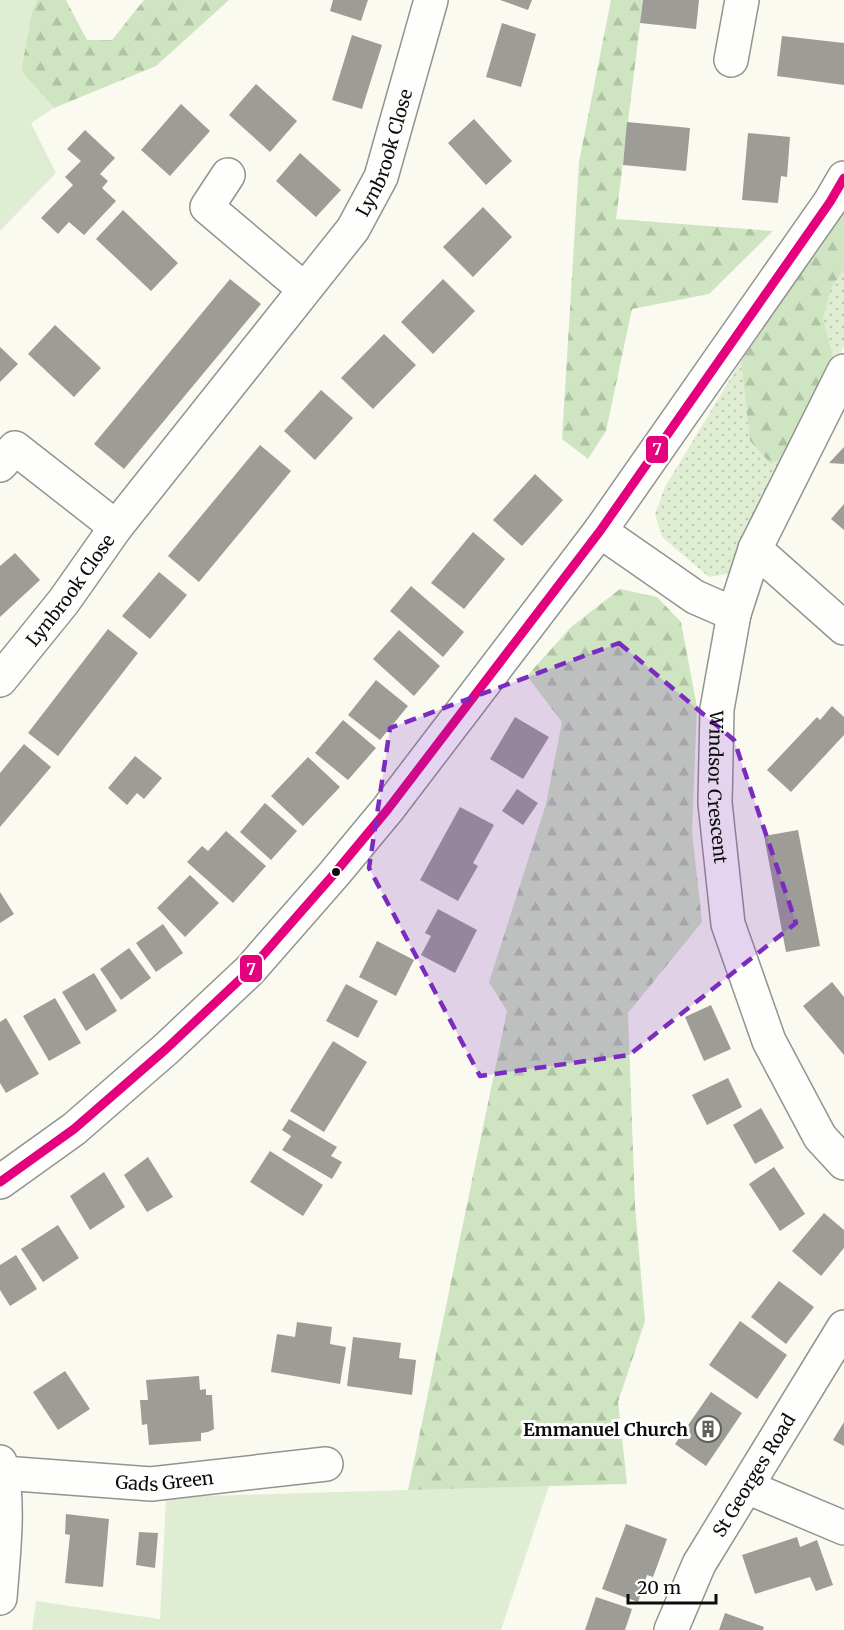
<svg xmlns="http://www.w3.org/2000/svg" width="844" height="1630" font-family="Merriweather,serif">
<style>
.grass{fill:url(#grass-dots)}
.forest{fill:url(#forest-firs)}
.park{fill:#dfeed2}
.building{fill:#9d9c96}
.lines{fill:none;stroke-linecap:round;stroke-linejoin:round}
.minor-casing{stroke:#93938f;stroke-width:36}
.minor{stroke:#fefefd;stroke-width:33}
.bus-1-casing{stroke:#fff;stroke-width:14}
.bus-1{stroke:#e5007d;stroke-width:9}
.marked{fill:#7b2cbf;fill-opacity:0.2;stroke:#7b2cbf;stroke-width:4.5;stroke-dasharray:12 8;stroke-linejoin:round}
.bus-dot{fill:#0c0c0c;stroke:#fff;stroke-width:2}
.labels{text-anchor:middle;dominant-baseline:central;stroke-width:6;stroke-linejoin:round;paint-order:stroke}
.street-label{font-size:18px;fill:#0c0c0c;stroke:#fff}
.poi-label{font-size:18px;font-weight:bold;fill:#0c0c0c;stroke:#fff;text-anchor:end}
.line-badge{stroke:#fff;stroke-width:2}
.badge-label{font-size:16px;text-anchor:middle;font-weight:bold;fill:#fff}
</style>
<defs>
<pattern id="grass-dots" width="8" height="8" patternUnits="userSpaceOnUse" patternTransform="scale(1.5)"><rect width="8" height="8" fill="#dfeed2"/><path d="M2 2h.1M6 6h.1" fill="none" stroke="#becbb3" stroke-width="1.8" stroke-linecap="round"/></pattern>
<pattern id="forest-firs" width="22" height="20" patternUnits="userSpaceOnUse" patternTransform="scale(1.5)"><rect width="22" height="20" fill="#cfe5c1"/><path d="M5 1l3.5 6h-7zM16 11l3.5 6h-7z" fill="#b1c3a5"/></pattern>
</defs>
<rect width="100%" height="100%" fill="#fafaf0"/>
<path class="grass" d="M 844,270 L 844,345 L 835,364 L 823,319 L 831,288 Z
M 741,361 L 750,441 L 787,456 L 742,554 L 728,574 L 709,577 L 662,537 L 655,514 L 665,487 Z"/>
<path class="forest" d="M 37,0 L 66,0 L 87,40 L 112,40 L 144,0 L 229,0 L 156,66 L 54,108 L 21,71 L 31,15 Z
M 611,0 L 643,0 L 616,219 L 773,231 L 709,294 L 632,309 L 606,431 L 588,459 L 562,439 L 579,162 Z
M 844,205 L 844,270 L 831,288 L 823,319 L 835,364 L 787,456 L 771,464 L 750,441 L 741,361 Z
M 620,589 L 657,597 L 681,622 L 697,707 L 692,832 L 702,922 L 628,1013 L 635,1206 L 645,1321 L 618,1402 L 627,1484 L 549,1486 L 276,1630 L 408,1490 L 507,1011 L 489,982 L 546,804 L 562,722 L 527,676 L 571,627 Z"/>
<path class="park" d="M 0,0 L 37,0 L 31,15 L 21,71 L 54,108 L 31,123 L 56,173 L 0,231 Z
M 549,1486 L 501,1630 L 32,1630 L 36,1601 L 160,1619 L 166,1497 Z"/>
<path class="building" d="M 333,0 L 368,0 L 361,21 L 330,11 Z
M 500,0 L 532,0 L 528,10 Z
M 643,0 L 699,0 L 696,29 L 640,23 Z
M 502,23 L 536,34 L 521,87 L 486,77 Z
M 352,35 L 382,45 L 362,109 L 332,100 Z
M 782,36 L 844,43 L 844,85 L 777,76 Z
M 256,84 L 297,121 L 270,152 L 229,115 Z
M 181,104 L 210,131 L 170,176 L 141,150 Z
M 474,119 L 512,161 L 486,185 L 448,143 Z
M 627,122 L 690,128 L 686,171 L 623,165 Z
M 85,130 L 115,158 L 100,174 L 108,181 L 102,188 L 116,201 L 84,235 L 69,222 L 58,234 L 41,218 L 73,185 L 65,177 L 81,161 L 67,149 Z
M 748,133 L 790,137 L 787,177 L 781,176 L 778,203 L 742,200 Z
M 300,153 L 341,190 L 316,217 L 276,181 Z
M 483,207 L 512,237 L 473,277 L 443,247 Z
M 123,210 L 178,263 L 151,291 L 96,239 Z
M 230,279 L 261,304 L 124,469 L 94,444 Z
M 443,279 L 475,311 L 433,354 L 401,322 Z
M 55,325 L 101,368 L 74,397 L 28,354 Z
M 384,334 L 416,365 L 373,409 L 341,378 Z
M 0,347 L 18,364 L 0,382 Z
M 321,390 L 353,418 L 315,460 L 284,431 Z
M 260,445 L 291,471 L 199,582 L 168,556 Z
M 844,447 L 844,464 L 829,463 Z
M 535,474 L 563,500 L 522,546 L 493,520 Z
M 844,504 L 844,530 L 831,519 Z
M 473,532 L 505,559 L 464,609 L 431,583 Z
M 15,553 L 40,580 L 0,617 L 0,566 Z
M 159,572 L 187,595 L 150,639 L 122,616 Z
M 411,586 L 464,632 L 443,657 L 390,611 Z
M 108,629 L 138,653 L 58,756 L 28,733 Z
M 399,630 L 440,666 L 414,696 L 373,659 Z
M 376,680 L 408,706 L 380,740 L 348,715 Z
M 832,706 L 844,717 L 844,735 L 791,792 L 767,770 L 817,717 L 820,720 Z
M 515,717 L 549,737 L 523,779 L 490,759 Z
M 343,720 L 376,748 L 348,780 L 315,753 Z
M 24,744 L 51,767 L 0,827 L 0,773 Z
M 135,756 L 162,778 L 144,799 L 137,793 L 127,805 L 108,788 Z
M 308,757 L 340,787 L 303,826 L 271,796 Z
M 517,789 L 538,803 L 523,825 L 502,811 Z
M 265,803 L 297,831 L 271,860 L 240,832 Z
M 460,807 L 494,825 L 473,863 L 478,866 L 458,901 L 420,880 Z
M 798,830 L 820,946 L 786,952 L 764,836 Z
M 226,831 L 266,866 L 233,903 L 187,862 L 202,846 L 208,851 Z
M 190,875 L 219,903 L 185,937 L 157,908 Z
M 0,892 L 14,914 L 0,923 Z
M 438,909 L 477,930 L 455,973 L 421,955 L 431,936 L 425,933 Z
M 163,924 L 183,953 L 156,972 L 136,943 Z
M 377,941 L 414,960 L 396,996 L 359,977 Z
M 129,948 L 151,978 L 121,1000 L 100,969 Z
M 94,973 L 117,1011 L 86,1031 L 62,992 Z
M 832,982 L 844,997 L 844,1055 L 803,1006 Z
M 346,984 L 378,1001 L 358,1038 L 326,1021 Z
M 55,998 L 81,1043 L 49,1061 L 23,1016 Z
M 711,1005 L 731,1049 L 704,1061 L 685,1017 Z
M 6,1018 L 39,1074 L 6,1093 L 0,1083 L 0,1022 Z
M 333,1041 L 367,1062 L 324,1132 L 290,1111 Z
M 728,1078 L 742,1107 L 707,1125 L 692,1095 Z
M 761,1108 L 784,1148 L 755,1164 L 733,1125 Z
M 289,1119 L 337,1147 L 331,1156 L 342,1162 L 332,1179 L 282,1150 L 291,1136 L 282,1130 Z
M 270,1151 L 323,1185 L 303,1216 L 250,1182 Z
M 148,1157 L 173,1197 L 147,1212 L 124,1175 Z
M 774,1167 L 805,1214 L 780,1231 L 749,1184 Z
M 104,1172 L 125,1207 L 90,1230 L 70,1196 Z
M 824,1213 L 844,1230 L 844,1248 L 821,1276 L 792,1251 Z
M 58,1225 L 79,1258 L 43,1282 L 21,1249 Z
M 16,1255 L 37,1289 L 10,1306 L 0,1290 L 0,1265 Z
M 779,1281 L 814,1307 L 786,1344 L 751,1317 Z
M 740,1321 L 787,1355 L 757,1399 L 709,1365 Z
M 297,1322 L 332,1327 L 330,1344 L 346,1347 L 340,1384 L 271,1372 L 277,1334 L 295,1337 Z
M 353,1337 L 401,1343 L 399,1358 L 416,1360 L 412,1395 L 347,1386 Z
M 65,1371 L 90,1409 L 58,1430 L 33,1392 Z
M 199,1376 L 200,1390 L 206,1389 L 206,1395 L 212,1395 L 214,1429 L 208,1432 L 201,1433 L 201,1441 L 149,1445 L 147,1424 L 142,1425 L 140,1400 L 148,1400 L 146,1380 Z
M 711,1392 L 742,1413 L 706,1466 L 675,1444 Z
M 844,1422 L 844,1446 L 833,1440 Z
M 66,1514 L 109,1519 L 103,1587 L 65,1583 L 70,1535 L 65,1534 Z
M 626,1524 L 667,1539 L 653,1577 L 647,1575 L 638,1602 L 602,1589 Z
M 139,1532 L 158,1533 L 155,1568 L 136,1565 Z
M 797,1537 L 800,1547 L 817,1540 L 833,1585 L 816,1591 L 810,1577 L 755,1594 L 742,1555 Z
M 596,1597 L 632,1609 L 625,1630 L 585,1630 Z
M 725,1613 L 764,1627 L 763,1630 L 719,1630 Z"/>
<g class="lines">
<defs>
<g id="minor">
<path d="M 731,60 L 742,0"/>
<path d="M 228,175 L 207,207 L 304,289"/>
<path id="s1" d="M 844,371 L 755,549 L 734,614 L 717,709 L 715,803 L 728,924 L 769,1041 L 820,1137 L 844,1163"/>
<path d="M 0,465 L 15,448 L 116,527"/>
<path d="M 600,531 L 695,597 L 734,614"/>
<path d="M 755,549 L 844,628"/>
<path id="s2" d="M 0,680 L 64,601 L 116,527 L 353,229 L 381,177 L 431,0"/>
<path d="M 0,1182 L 74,1129 L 166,1049 L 250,970 L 334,874 L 388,809 L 600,531 L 830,202 L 844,178"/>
<path d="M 0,1462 C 10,1502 3,1557 0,1598"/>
<path id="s3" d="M 3,1473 L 151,1484 L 326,1464"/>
<path d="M 747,1487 L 844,1528"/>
<path id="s4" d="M 671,1630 L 699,1564 L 844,1327"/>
</g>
</defs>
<use href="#minor" class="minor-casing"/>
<use href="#minor" class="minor"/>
<defs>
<path id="bus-1" d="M 0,1182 L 74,1129 L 166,1049 L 250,970 L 334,874 L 388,809 L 600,531 L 830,202 L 844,178"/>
</defs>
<use href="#bus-1" class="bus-1-casing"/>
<use href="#bus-1" class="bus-1"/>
</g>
<path class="marked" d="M 619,643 L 734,740 L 796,923 L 629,1055 L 480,1076 L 369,868 L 390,728 Z"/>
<defs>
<symbol id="building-ring" viewBox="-11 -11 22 22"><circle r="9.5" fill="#fff" stroke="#5f5f5c" stroke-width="1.5"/><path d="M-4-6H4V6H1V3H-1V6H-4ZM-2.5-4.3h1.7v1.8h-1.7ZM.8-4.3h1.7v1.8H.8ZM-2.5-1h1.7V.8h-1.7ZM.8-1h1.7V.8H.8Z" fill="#5f5f5c"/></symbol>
</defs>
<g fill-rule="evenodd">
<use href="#building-ring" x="693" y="1414" width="30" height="30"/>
</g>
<circle class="bus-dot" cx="336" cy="872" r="5"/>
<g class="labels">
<g class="street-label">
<text stroke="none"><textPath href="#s2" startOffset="656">Lynbrook Close</textPath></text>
<text stroke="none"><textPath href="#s2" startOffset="114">Lynbrook Close</textPath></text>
<text stroke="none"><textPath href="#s1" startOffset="442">Windsor Crescent</textPath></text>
<text stroke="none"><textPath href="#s4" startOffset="176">St Georges Road</textPath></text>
<text stroke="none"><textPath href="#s3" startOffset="162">Gads Green</textPath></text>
</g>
<g class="poi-label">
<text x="688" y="1429">Emmanuel Church</text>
</g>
</g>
<g class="line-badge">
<rect x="645" y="435" width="24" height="29" rx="6" fill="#e5007d"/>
<rect x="239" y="954" width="24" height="29" rx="6" fill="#e5007d"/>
</g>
<g class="badge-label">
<text x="657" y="455">7</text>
<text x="251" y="975">7</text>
</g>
<path d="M628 1594v9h88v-9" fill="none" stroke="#0c0c0c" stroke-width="3"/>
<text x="637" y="1594" font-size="18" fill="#0c0c0c" stroke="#ffffff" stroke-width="4.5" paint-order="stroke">20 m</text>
</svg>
